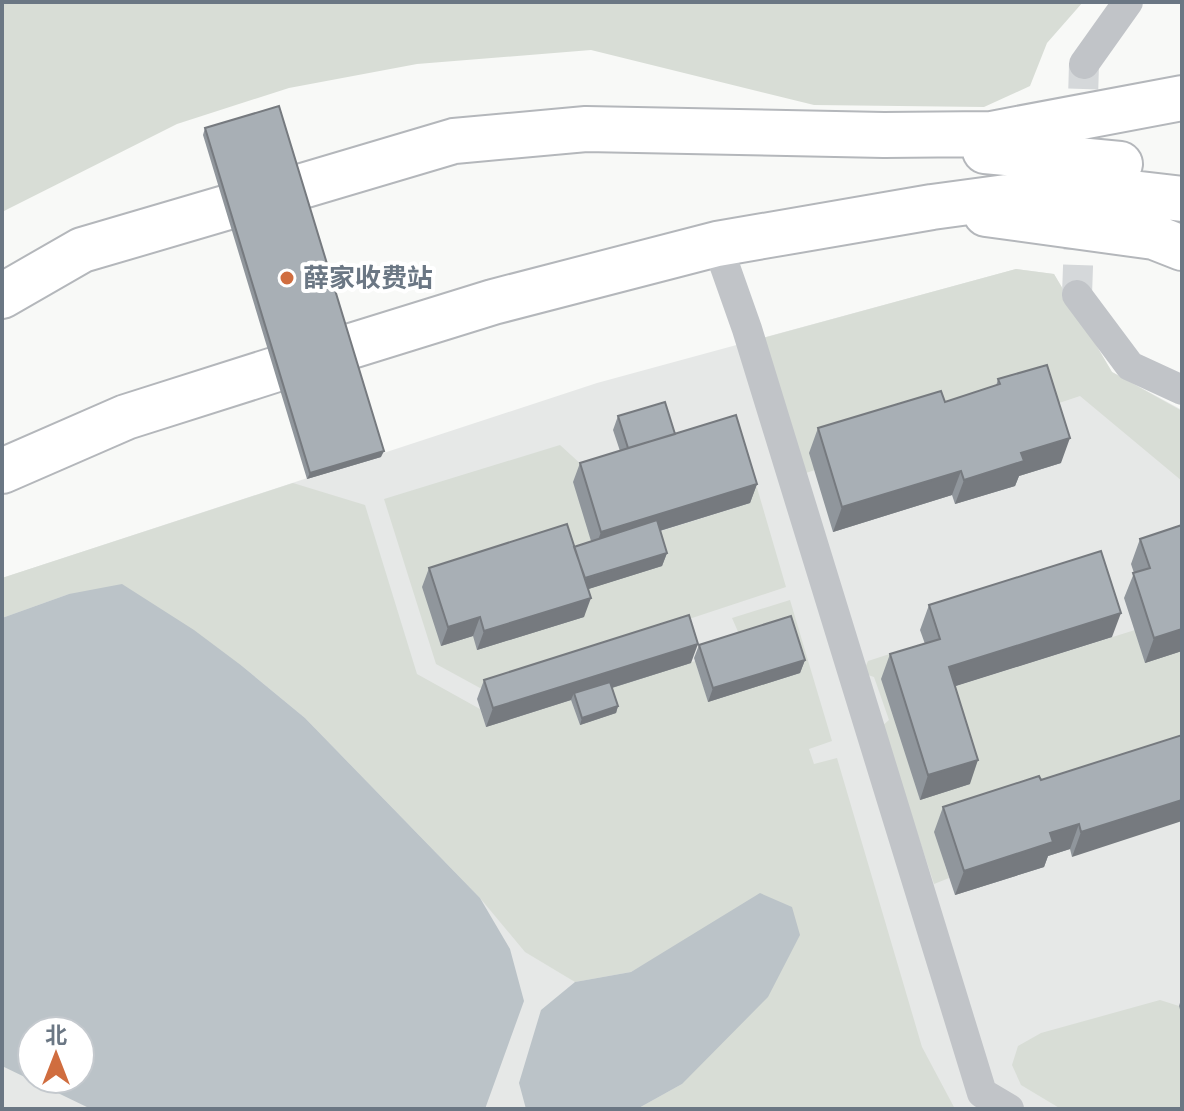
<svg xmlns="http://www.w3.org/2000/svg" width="1184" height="1111" font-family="'Space Grotesk','Noto Sans SC',sans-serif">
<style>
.built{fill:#e6e8e7;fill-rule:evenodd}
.green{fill:#d8ddd6}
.water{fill:#bbc3c8;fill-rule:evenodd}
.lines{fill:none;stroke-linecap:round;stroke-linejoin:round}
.minor-tunnel{stroke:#d5d8da;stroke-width:30;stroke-dasharray:30 15;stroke-linecap:butt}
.highway-casing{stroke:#b4b7bb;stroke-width:48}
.minor{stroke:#c1c4c8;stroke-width:30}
.highway{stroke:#fff;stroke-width:44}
.wall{fill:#90969c}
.shaded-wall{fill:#767a7f}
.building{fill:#a8afb5;stroke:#767a7f;stroke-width:2}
.poi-dot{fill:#d06d3f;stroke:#fff;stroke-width:3}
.labels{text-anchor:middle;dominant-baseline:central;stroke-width:8;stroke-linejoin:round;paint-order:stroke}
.poi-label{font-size:26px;font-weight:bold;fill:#6b7784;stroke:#fff;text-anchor:start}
</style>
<rect width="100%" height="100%" fill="#f8f9f7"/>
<path class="built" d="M 1016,269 L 1054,274 L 1112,372 L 1182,410 L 1182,1109 L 2,1109 L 2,578 L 597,383 ZM 32,1031 L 80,1031 L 80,1079 L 32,1079 Z"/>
<path class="green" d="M 2,2 L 1083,2 L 1047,43 L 1030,86 L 984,107 L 814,105 L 591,50 L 417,64 L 289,88 L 177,124 L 2,212 Z
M 1016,269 L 1054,274 L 1112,372 L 1182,411 L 1182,481 L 1080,396 L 1044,408 L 810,452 L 815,470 L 803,474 L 763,338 Z
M 722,419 L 739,426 L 786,587 L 480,688 L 436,664 L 384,499 L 560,445 L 594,476 L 594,551 L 441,646 L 473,636 L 576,593 L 652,534 L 750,503 L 690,430 Z
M 293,483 L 365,505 L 417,674 L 480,709 L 486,727 L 571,700 L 580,725 L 608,689 L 695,661 L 708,701 L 743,643 L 732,618 L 790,600 L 832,741 L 809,749 L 814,764 L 837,758 L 922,1047 L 955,1109 L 637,1109 L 682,1084 L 688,939 L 631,972 L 575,982 L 525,952 L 480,898 L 305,718 L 242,666 L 69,594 L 2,618 L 2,578 Z
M 1135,630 L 1182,651 L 1182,755 L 935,832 L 949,878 L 934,884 L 882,726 L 889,720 L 874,677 L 868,675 L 865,668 L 868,661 L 911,647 L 920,667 L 940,691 Z
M 1160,1000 L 1179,1006 L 1182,1017 L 1182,1109 L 1061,1109 L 1021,1085 L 1012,1065 L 1018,1046 L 1041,1033 Z"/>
<path class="water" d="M 122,584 L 194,630 L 242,666 L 305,718 L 480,898 L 510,949 L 524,1001 L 485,1109 L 91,1109 L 2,1066 L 2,618 L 69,594 ZM 32,1031 L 80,1031 L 80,1079 L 32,1079 Z
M 760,893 L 792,907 L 800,935 L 768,997 L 682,1084 L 637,1109 L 526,1109 L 519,1083 L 541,1010 L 575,982 L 631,972 Z"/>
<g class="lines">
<path class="minor-tunnel" d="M 1082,134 L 1084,64
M 1077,295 L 1080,210"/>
<defs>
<path id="highway" d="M 985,151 L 1120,164
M 299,187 L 454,141 L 586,129 L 884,135 L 991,134 L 1182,98
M 986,214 L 1154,237 L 1182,248
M 2,296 L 82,250 L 225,208
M 348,347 L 493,302 L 717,244 L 932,207 L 1080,187 L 1182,199
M 2,471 L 126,417 L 274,370"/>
</defs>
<use href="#highway" class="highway-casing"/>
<path class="minor" d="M 1084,64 L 1128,2
M 717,244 L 747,329 L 982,1093 L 1009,1109
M 1077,295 L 1130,366 L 1182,390"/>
<use href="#highway" class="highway"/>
</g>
<path class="wall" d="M 205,128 L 381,457 L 307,479 L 203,135 Z
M 998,379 L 1061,463 L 1019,476 L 1015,486 L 955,504 L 952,495 L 833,532 L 809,453 L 818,428 L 945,402 L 996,386 Z
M 618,416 L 675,434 L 757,484 L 750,503 L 660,531 L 667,553 L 662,566 L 588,589 L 584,617 L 477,650 L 473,636 L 441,646 L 422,587 L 429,568 L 574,547 L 591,541 L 573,482 L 580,463 L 620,451 L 613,430 Z
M 1140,539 L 1182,651 L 1145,663 L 1124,598 L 1134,573 L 1131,564 Z
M 929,605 L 1112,637 L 955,686 L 970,784 L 920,800 L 881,679 L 890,654 L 925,644 L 920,630 Z
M 699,645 L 805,660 L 800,673 L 708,702 L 694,658 Z
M 691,663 L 612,688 L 618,706 L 616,713 L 580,725 L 571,700 L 486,727 L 477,699 L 484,680 Z
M 1182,735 L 1072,857 L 1070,849 L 1048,856 L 1044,867 L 955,895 L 934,832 L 943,807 L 1041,780 Z
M 1182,996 L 1182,1017 L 1179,1006 Z"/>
<path class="shaded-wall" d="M 1070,438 L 1061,463 L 1019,476 L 1015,486 L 955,504 L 964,480 L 1021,453 Z
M 384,451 L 381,457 L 307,479 L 310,473 Z
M 961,471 L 952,495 L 833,532 L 842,507 Z
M 757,484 L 750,503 L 594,551 L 601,532 Z
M 667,553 L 662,566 L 576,593 L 581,580 Z
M 591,598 L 584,617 L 477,650 L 484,631 Z
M 1121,613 L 1112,637 L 940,691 L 949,667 Z
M 480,617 L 473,636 L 441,646 L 448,627 Z
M 1182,629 L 1182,651 L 1145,663 L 1154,638 Z
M 698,644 L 691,663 L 576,699 L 574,693 L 571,700 L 486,727 L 493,708 Z
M 805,660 L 800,673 L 708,702 L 713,688 Z
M 618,706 L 616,713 L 580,725 L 582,718 Z
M 978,760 L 970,784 L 920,800 L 928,775 Z
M 1182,800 L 1182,821 L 1072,857 L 1081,832 Z
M 1079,824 L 1070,849 L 1048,856 L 1044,867 L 955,895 L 964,871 L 1050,833 Z"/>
<path class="building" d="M 279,106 L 384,451 L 310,473 L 205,128 Z
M 1047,365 L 1070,438 L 1021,453 L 1024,461 L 964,480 L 961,471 L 842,507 L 818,428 L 941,391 L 945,402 L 1000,384 L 998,379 Z
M 665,402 L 675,434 L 628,448 L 618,416 Z
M 736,415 L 757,484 L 601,532 L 580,463 Z
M 657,520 L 667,553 L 585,578 L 574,547 Z
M 567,524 L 591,598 L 484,631 L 480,617 L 448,627 L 429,568 Z
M 1182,525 L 1182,629 L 1154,638 L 1133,573 L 1150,568 L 1140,539 Z
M 1101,551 L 1121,613 L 949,667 L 978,760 L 928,775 L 890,654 L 940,639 L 929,605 Z
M 689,615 L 698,644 L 493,708 L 484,680 Z
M 791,616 L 805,660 L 713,688 L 699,645 Z
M 610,682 L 618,706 L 582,718 L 574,693 Z
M 1182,735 L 1182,800 L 1081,832 L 1079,824 L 1050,833 L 1053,842 L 964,871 L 943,807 L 1039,776 L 1041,780 Z"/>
<circle class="poi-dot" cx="287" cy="278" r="8"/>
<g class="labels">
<g class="poi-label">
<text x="303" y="278">薛家收费站</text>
</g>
</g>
<rect width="1184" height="1111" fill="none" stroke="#6b7784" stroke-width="8"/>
<g transform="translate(56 1055)"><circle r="38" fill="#ffffff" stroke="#c4c9ce" stroke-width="2"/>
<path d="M0-6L14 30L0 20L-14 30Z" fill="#d06d3f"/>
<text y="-12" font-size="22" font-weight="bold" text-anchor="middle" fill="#6b7784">北</text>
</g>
</svg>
